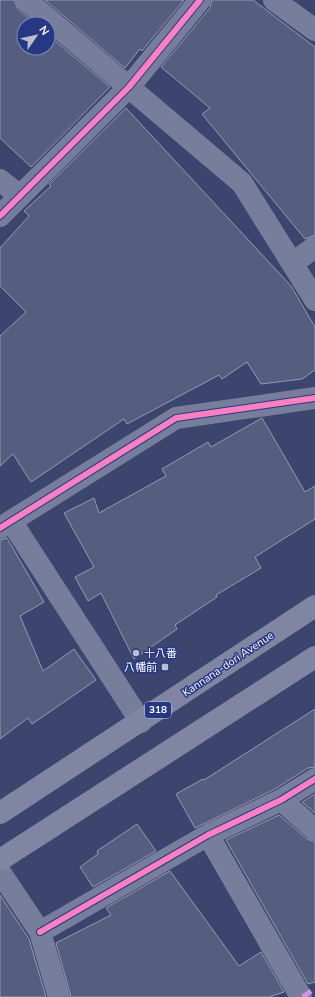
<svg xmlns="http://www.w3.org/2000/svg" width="315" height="997" font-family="'Nunito Sans','Noto Sans JP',sans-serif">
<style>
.building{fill:#565e7f;stroke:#959ab2}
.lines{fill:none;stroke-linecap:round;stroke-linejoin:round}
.minor{stroke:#767e9c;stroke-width:22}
.major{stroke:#8086a1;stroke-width:22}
.quiet{stroke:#d193ec;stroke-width:5;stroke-dasharray:10 5;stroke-linecap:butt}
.cycleway-casing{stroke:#263883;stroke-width:8}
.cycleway{stroke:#ff80c0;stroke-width:6}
.poi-dot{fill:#babecc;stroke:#263883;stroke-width:1.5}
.labels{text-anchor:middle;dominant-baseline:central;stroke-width:3;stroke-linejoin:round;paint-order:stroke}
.shield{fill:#263883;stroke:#bec3da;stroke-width:1}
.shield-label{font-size:10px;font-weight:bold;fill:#fff}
.poi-label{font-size:11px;fill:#fff;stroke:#263883;text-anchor:start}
.street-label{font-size:11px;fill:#fff;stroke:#263883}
</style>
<rect width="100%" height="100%" fill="#3b456e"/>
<path class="building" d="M 0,0 L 14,0 L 18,9 L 35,24 L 24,24 L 24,48 L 48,48 L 48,35 L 110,87 L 31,167 L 0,138 Z
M 45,0 L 184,0 L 142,51 L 140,49 L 125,68 Z
M 212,0 L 253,0 L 315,47 L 315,235 L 305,239 L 202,114 L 210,108 L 161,67 L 210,8 Z
M 126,108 L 291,286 L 315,327 L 315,370 L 302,379 L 261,384 L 247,362 L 222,379 L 219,375 L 127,424 L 124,419 L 31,482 L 13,454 L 0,466 L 0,336 L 26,312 L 0,286 L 0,248 L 29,216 L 24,211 L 51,186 L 49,184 Z
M 262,418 L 305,492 L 315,486 L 315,519 L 255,557 L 261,568 L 216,595 L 217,597 L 175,625 L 177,629 L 134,659 L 101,593 L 88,601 L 75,577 L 94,567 L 64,513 L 94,498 L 99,513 L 166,476 L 162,469 L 208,442 L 211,447 Z
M 7,538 L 44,602 L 20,616 L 43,671 L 74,649 L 96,680 L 32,724 L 28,718 L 0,739 L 0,540 Z
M 315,709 L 315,767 L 308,768 L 275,789 L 195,828 L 176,794 L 203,779 L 204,780 Z
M 315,794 L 315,813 L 302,802 Z
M 279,815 L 307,839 L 315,842 L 315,982 L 308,984 L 226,840 Z
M 137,824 L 156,851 L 93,887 L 80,867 L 98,854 L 97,851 Z
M 170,871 L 239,966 L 261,952 L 284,992 L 269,997 L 71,997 L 56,943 L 111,915 L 106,908 Z
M 0,895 L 29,939 L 46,997 L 0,997 Z"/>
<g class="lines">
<path class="minor" d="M 26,0 L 242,183 L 315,300
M 274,0 L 315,30
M 0,180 L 20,196
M 0,216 L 129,87 L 200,0
M 293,263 L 315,247
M 11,521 L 141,722
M 0,528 L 176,418 L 315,398
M 281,800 L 315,830
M 208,835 L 301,997
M 0,872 L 40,932 L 59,997
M 40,932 L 208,835 L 281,800 L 315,779"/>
<path class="major" d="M 0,813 L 315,606
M 0,860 L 315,657"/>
<path class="quiet" d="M 303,997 L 315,988"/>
<defs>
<path id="cycleway" d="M 0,216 L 129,87 L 200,0
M 0,528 L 176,418 L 315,398
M 40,932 L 208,835 L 281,800 L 315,779"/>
</defs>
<use href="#cycleway" class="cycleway-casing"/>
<use href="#cycleway" class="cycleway"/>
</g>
<g class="poi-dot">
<circle cx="136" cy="653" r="4"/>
<rect x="161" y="663" width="8" height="8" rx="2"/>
</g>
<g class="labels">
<rect class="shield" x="145" y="702" width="26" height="16" rx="3"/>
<g class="shield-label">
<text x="158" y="710">318</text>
</g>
<g class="poi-label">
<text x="144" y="653">十八番</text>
<text x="157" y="667" text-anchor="end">八幡前</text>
</g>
<g class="street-label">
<text transform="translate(228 664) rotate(-34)">Kannana-dori Avenue</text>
</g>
</g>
<g transform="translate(36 36) rotate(56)"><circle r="19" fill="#263883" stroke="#7d88b5"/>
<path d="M0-3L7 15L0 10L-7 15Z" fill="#babecc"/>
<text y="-6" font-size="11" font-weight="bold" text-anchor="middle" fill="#ffffff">N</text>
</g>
</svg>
